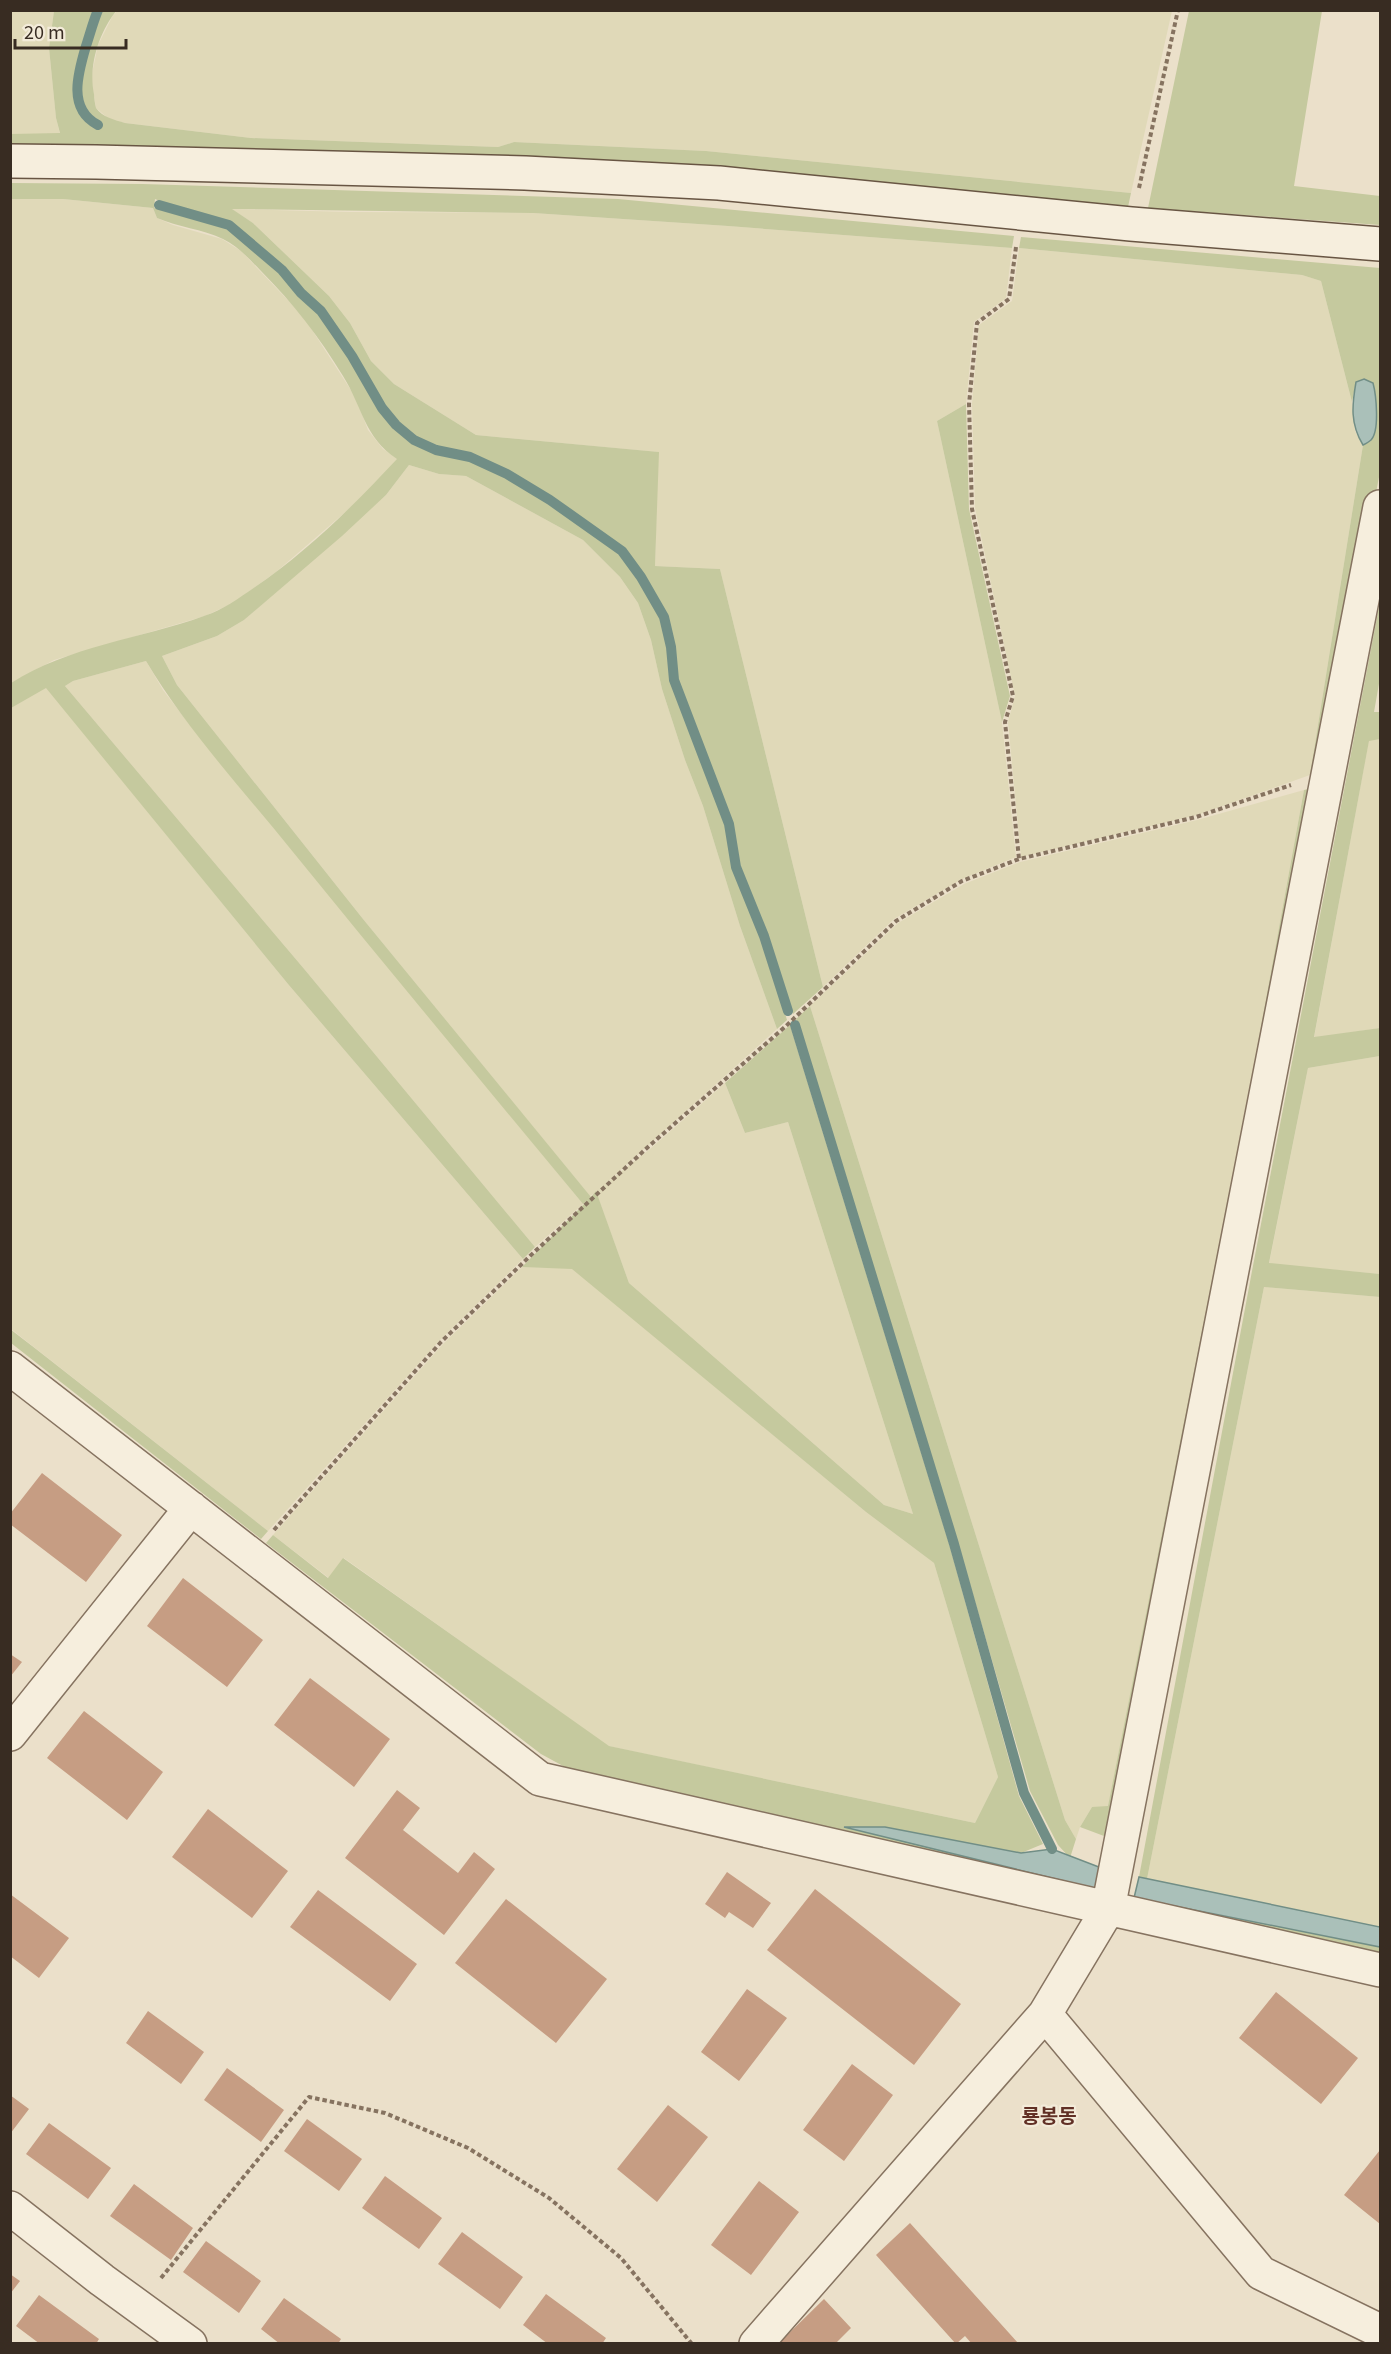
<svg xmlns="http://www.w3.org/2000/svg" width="1391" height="2354" font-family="Georgia,'Noto Sans KR',serif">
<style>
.farmland{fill:#e0d9b8}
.green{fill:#c5c99e}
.water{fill:#aac0b9;stroke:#718e86;stroke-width:1.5}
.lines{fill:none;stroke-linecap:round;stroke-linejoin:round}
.stream{stroke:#718e86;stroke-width:10}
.building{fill:#c69d83}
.street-casing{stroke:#867360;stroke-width:36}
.secondary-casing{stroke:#685543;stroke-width:36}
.path{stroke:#867360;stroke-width:4;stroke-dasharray:4.5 3;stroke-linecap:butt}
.street{stroke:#f6eedd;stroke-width:33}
.secondary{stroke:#f6eedd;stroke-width:33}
.labels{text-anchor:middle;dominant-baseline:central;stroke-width:4.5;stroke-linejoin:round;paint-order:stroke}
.quarter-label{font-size:20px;font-weight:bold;fill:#613025;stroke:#f3ebd9}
</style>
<rect width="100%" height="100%" fill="#ebe0ca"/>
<path class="farmland" d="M 10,11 L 54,11 L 49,48 L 56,118 L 60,134 L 11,134 Z
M 117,11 L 1172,11 L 1131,193 L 706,151 L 514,142 L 498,147 L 251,138 L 125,123 L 109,119 L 96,108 L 91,78 L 98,45 L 112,17 Z
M 11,199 L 63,199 L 153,208 L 157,218 L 173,225 L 222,239 L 241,251 L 303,316 L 356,398 L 368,430 L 383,449 L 398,459 L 357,502 L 276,572 L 233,603 L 205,616 L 54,660 L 11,683 Z
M 231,209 L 350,212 L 533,213 L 728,226 L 1012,248 L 1006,298 L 974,322 L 966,404 L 937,421 L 1002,722 L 1016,857 L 962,879 L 894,919 L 823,987 L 720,569 L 655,566 L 658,452 L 476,435 L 394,384 L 371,361 L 350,323 L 329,296 L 253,223 Z
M 1019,248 L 1302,275 L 1321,281 L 1352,402 L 1355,431 L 1363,445 L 1310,775 L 1197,815 L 1021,857 L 1008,722 L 1015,696 L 975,508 L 972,404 L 979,325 L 1012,301 Z
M 409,465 L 439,474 L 466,476 L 583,540 L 620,577 L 638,603 L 651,640 L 662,689 L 685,760 L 703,806 L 740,926 L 777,1029 L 604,1185 L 650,1149 L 725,1083 L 745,1133 L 788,1122 L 913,1514 L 884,1505 L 629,1283 L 596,1192 L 590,1196 L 363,919 L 177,685 L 162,656 L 217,636 L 244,620 L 386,495 Z
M 146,661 L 163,690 L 193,729 L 583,1204 L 535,1247 L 305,970 L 65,686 L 73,681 Z
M 46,687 L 288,984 L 523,1259 L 440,1340 L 268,1531 L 11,1329 L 10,708 Z
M 1380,739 L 1380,1028 L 1314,1038 L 1369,740 Z
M 1304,790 L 1248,1098 L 1108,1807 L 1092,1807 L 1080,1827 L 1076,1839 L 1065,1820 L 810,1006 L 898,923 L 964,884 L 1020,862 L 1197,820 Z
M 1380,1056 L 1380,1274 L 1269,1264 L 1308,1068 Z
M 522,1267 L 572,1268 L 866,1512 L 934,1563 L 998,1777 L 975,1823 L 608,1746 L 344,1558 L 329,1578 L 273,1535 L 443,1344 Z
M 1264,1287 L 1380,1297 L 1380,1927 L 1147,1879 Z"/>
<path class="green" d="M 117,10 C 99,32 88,66 94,94 C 94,98 95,104 96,108 C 102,117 115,120 125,123 L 251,138 L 498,147 L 514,142 L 706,151 L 1131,193 L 1128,207 L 744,169 L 556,157 L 11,144 L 11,134 L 60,133 L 56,118 L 49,48 L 54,11 L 94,11 C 88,25 75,64 74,80 C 71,100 81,123 101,129 L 99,122 C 69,109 82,71 89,47 C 93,35 96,22 101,11 Z
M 1189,11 L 1322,11 L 1294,186 L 1380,196 L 1380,225 L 1148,208 Z
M 11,183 L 143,184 L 618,199 L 1014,236 L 1012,248 L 728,226 L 533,213 L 232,209 L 253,223 L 329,296 L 350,323 L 371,361 L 394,384 L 476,435 L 659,452 L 655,566 L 720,569 L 823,987 L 793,1014 L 739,866 L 732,823 L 677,680 L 674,646 L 667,616 L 624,548 L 551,498 L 508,472 L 471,454 L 437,448 L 415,437 L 398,423 L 384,407 L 354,354 L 324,309 L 303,291 L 284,268 L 230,223 L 172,206 L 155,199 L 154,208 L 228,227 L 281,272 L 299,295 L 319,313 L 350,357 L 379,410 L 394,427 L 412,442 L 436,453 L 470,460 L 505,477 L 548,502 L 620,552 L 662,618 L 669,647 L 671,681 L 726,825 L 733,868 L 761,938 L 787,1020 L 777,1029 L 740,926 L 703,806 L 685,760 L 662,689 L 651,640 L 638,603 L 620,577 L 583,540 L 466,476 L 439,474 L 409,465 L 386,495 L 342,536 L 244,620 L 217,636 L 162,656 L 177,685 L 363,919 L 591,1197 L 596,1191 L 629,1283 L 884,1505 L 913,1514 L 788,1122 L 745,1133 L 725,1083 L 790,1025 L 950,1547 L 1019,1796 L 1043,1844 L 1021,1853 L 885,1827 L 1030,1871 L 1097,1889 L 576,1773 L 541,1754 L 266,1543 L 273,1535 L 328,1578 L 343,1558 L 609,1746 L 975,1823 L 998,1777 L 934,1563 L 866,1512 L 572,1269 L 522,1267 L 588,1200 L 583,1204 C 486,1087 389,970 293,852 C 243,790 187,730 146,661 L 73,681 L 65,686 L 305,970 L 535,1247 L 523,1259 L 288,984 L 46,688 L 11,708 L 11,683 C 69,646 140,639 204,616 C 223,610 239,598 255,587 C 308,551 354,505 397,459 C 364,437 363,408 343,376 C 320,338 293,303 261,271 C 249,259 238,246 223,239 C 202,229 178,227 157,218 L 153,208 L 63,199 L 11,199 Z
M 1021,237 L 1380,268 L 1380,472 L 1337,691 L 1319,771 L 1310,775 L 1363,445 L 1371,441 L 1356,382 L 1352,402 L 1321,281 L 1302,275 L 1019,248 Z
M 966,404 L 969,509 L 1010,696 L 1002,722 L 937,421 Z
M 1380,602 L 1380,678 L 1374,712 L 1380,712 L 1380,739 L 1369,741 L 1314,1037 L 1380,1028 L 1380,1056 L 1308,1068 L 1269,1263 L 1380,1274 L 1380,1297 L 1264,1287 L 1147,1879 L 1139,1877 L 1252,1271 Z
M 1316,787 L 1112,1839 L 1080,1827 L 1092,1807 L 1108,1806 L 1248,1098 L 1304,790 Z
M 810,1006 L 1065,1820 L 1076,1839 L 1070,1858 L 1058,1845 L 1030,1791 L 957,1540 L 796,1019 Z
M 10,1329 L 36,1349 L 268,1531 L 261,1539 L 11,1343 Z
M 1134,1898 L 1380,1947 L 1380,1959 Z"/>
<path class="water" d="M 1364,379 L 1373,383 C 1376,394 1380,431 1371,440 C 1370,441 1365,444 1363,445 C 1350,424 1352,405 1356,382 Z
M 844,1827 L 885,1827 L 1021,1853 L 1052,1849 L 1104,1869 L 1097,1889 Z
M 1139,1877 L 1380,1927 L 1380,1947 L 1134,1898 Z"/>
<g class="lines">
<path class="stream" d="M 98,10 C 93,22 90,34 86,46 C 78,73 67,109 98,125
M 159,205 L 229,225 L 282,270 L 301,293 L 321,311 L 352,356 L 382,408 L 396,425 L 414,440 L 436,450 L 470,457 L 507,474 L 550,500 L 622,551 L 641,577 L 664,617 L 671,647 L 674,680 L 729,824 L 736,867 L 764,936 L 788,1011
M 795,1025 L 954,1544 L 1024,1793 L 1052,1849"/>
</g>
<path class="building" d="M 42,1473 L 122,1535 L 86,1582 L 10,1524 L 10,1514 Z
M 183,1578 L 263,1640 L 227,1687 L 147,1626 Z
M 10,1654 L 22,1662 L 10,1677 Z
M 310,1678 L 390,1739 L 354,1787 L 274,1725 Z
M 84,1711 L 163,1772 L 127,1820 L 47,1758 Z
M 397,1790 L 420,1808 L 403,1830 L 458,1873 L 474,1852 L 495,1869 L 444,1935 L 345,1858 Z
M 208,1809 L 288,1871 L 252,1918 L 172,1857 Z
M 727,1872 L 771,1903 L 753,1928 L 729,1912 L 725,1918 L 705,1904 Z
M 815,1889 L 961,2004 L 914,2065 L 767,1950 Z
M 318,1890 L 417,1964 L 390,2001 L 290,1927 Z
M 10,1894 L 69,1938 L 39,1978 L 10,1956 Z
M 506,1899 L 607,1979 L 556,2043 L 455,1963 Z
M 747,1989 L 787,2018 L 739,2081 L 701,2052 Z
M 1276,1992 L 1358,2058 L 1321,2104 L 1239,2038 Z
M 148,2011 L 204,2052 L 181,2084 L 126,2043 Z
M 852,2064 L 893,2095 L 844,2161 L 803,2130 Z
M 227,2068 L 284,2110 L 261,2142 L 204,2100 Z
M 10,2095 L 29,2109 L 10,2134 Z
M 668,2105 L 708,2137 L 657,2202 L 617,2169 Z
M 307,2119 L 362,2159 L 339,2191 L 284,2151 Z
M 49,2123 L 111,2168 L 88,2199 L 26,2154 Z
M 1380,2150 L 1380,2224 L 1344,2195 Z
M 385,2176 L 442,2218 L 419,2249 L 362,2208 Z
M 759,2181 L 799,2212 L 751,2275 L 711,2245 Z
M 134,2184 L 193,2228 L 171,2260 L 110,2216 Z
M 910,2223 L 1019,2344 L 972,2344 L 965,2336 L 956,2344 L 876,2255 Z
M 462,2232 L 523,2277 L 500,2309 L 438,2264 Z
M 206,2241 L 261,2281 L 239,2313 L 183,2272 Z
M 10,2274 L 20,2281 L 10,2294 Z
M 546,2294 L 606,2338 L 602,2344 L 548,2344 L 523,2325 Z
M 39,2295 L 99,2339 L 96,2344 L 40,2344 L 16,2326 Z
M 284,2298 L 341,2339 L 338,2344 L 280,2344 L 261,2329 Z
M 824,2299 L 851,2328 L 835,2344 L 778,2344 Z"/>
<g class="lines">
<defs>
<path id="street" d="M 10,1368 L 540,1779 L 1380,1970
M 10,1734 L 191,1508
M 1045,2014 L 1261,2273 L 1380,2331
M 10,2208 L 102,2280 L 190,2344
M 756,2344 L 1045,2014 L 1108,1909 L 1380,507"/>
<path id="secondary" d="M 10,161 L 96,162 L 525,173 L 719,183 L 1131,224 L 1380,244"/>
</defs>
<use href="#street" class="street-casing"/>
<use href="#secondary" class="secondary-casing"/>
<path class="path" d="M 1139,188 L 1178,10
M 1016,247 L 1009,299 L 977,323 L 969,404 L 972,509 L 1013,696 L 1005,722 L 1019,859
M 274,1530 L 441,1342 L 530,1256 L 648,1147 L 786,1026 L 896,921 L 962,881 L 1019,859 L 1196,817 L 1291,785
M 161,2278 L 309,2097 L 385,2113 L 468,2148 L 549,2198 L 621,2258 L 692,2344"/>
<use href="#street" class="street"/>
<use href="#secondary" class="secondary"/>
</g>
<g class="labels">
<g class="quarter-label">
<text x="1049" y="2114">룡봉동</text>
</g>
</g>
<rect width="1391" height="2354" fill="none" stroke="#382c22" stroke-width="24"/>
<path d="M15 39v9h111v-9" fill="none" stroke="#382c22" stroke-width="3"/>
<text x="24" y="39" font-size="18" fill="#382c22" stroke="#f3ebd9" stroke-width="4.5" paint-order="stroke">20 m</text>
</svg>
